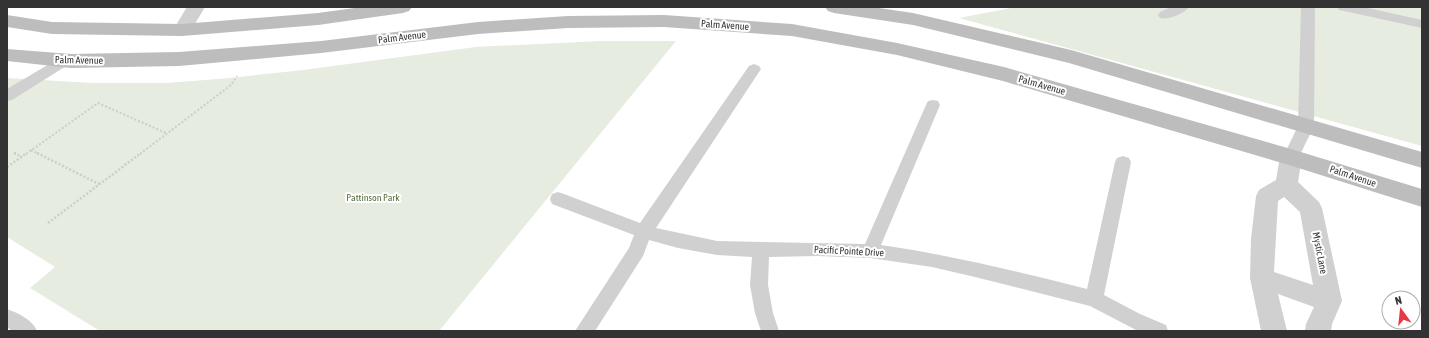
<svg xmlns="http://www.w3.org/2000/svg" width="1429" height="338" font-family="'Asap Condensed',sans-serif">
<style>
.green{fill:#e6ecdf}
.lines{fill:none;stroke-linecap:round;stroke-linejoin:round}
.path-far1{stroke:#cdcdcd;stroke-width:2;stroke-dasharray:2 2;stroke-linecap:butt}
.path{stroke:#cdcdcd;stroke-width:2.5;stroke-dasharray:2 2;stroke-linecap:butt}
.lane{fill:#d0d0d0;fill-rule:evenodd}
.street{fill:#d0d0d0;fill-rule:evenodd}
.secondary{fill:#bdbdbd;fill-rule:evenodd}
.labels{text-anchor:middle;dominant-baseline:central;stroke-width:4;stroke-linejoin:round;paint-order:stroke}
.street-label{font-size:10px;fill:#333;stroke:#fff}
.park-label{font-size:10px;fill:#56703f;stroke:#fff}
</style>
<rect width="100%" height="100%" fill="#fff"/>
<path class="green" d="M 1016,7 L 1422,7 L 1422,146 L 959,18 Z
M 601,41 L 676,41 L 439,331 L 100,331 L 30,288 L 55,267 L 7,237 L 7,78 L 92,83 L 167,83 L 230,78 L 303,70 L 476,47 Z"/>
<g class="lines">
<path class="path-far1" d="M 31,150 L 39,154
M 14,153 L 16,154
M 26,154 L 98,103 L 166,133
M 140,154 L 231,85 L 237,76"/>
<path class="path" d="M 14,153 L 22,157
M 37,153 L 99,184
M 7,167 L 27,153
M 48,223 L 141,153"/>
<path class="lane" d="M 1171,7 L 1189,7 C 1184,14 1168,20 1160,18 L 1158,15 L 1160,12 Z
M 1301,7 L 1315,7 L 1314,126 L 1297,161 L 1291,163 L 1285,161 L 1283,157 L 1298,126 Z
M 1337,7 L 1363,7 L 1422,20 L 1422,28 L 1344,11 L 1339,10 Z
M 66,55 L 71,57 L 73,60 L 71,63 L 12,100 L 7,101 L 7,89 L 61,57 Z
M 754,64 L 759,66 L 761,69 L 656,228 L 717,241 L 865,244 L 926,105 L 928,101 L 933,100 L 938,101 L 940,105 L 881,245 C 951,255 1019,272 1087,289 L 1115,162 L 1117,158 L 1123,156 L 1129,158 L 1131,162 L 1104,295 L 1140,314 L 1166,325 L 1168,331 L 1138,331 L 1090,306 L 975,277 L 932,267 L 870,258 L 817,256 L 769,257 L 768,285 L 773,313 L 779,331 L 761,331 L 755,313 L 750,285 L 752,257 L 717,255 L 678,248 L 649,240 L 643,256 L 595,331 L 575,331 L 629,248 L 634,235 L 552,204 L 550,199 L 552,194 L 558,192 L 564,194 L 640,223 L 749,66 Z
M 7,309 C 18,313 33,320 37,331 L 12,331 L 7,327 Z"/>
<path class="street" d="M 187,7 L 205,7 L 189,34 L 182,36 L 175,34 L 173,30 Z
M 1291,149 L 1299,151 L 1302,157 L 1298,182 L 1319,202 L 1322,208 L 1342,301 L 1332,324 L 1331,331 L 1305,331 L 1306,324 L 1314,307 L 1278,294 L 1287,331 L 1261,331 L 1250,278 L 1251,239 L 1256,196 L 1259,190 L 1276,180 L 1280,157 L 1283,151 ZM 1284,197 L 1300,212 L 1313,285 L 1274,272 L 1278,201 Z"/>
<path class="secondary" d="M 362,7 L 412,7 L 409,11 L 403,13 L 318,25 L 182,36 L 52,34 L 7,27 L 7,15 L 52,22 L 182,24 L 318,13 Z
M 825,7 L 872,7 L 913,13 L 1071,50 L 1422,152 L 1422,168 L 1069,63 L 913,25 L 834,13 L 828,11 Z
M 664,15 L 792,24 L 897,43 L 1004,67 L 1291,149 L 1422,189 L 1422,207 L 1289,165 L 1003,81 L 897,55 L 792,36 L 664,27 L 568,28 L 478,34 L 321,53 L 179,66 L 71,68 L 7,61 L 7,49 L 71,54 L 179,52 L 321,41 L 478,22 L 568,16 Z"/>
</g>
<g class="labels">
<g class="street-label">
<text transform="translate(725 25) rotate(4)">Palm Avenue</text>
<text transform="translate(402 37) rotate(-7)">Palm Avenue</text>
<text transform="translate(79 60) rotate(1)">Palm Avenue</text>
<text transform="translate(1042 85) rotate(16)">Palm Avenue</text>
<text transform="translate(1353 176) rotate(18)">Palm Avenue</text>
<text transform="translate(849 251) rotate(3)">Pacific Pointe Drive</text>
<text transform="translate(1320 253) rotate(79)">Mystic Lane</text>
</g>
<g class="park-label">
<text x="373" y="197">Pattinson Park</text>
</g>
</g>
<rect width="1429" height="338" fill="none" stroke="#333333" stroke-width="16"/>
<g transform="translate(1401 310) rotate(345)"><circle r="19" fill="#ffffff" stroke="#adadad"/>
<path d="M0-3L7 15L0 10L-7 15Z" fill="#e63946"/>
<text y="-6" font-size="11" font-weight="bold" text-anchor="middle" fill="#333333">N</text>
</g>
</svg>
